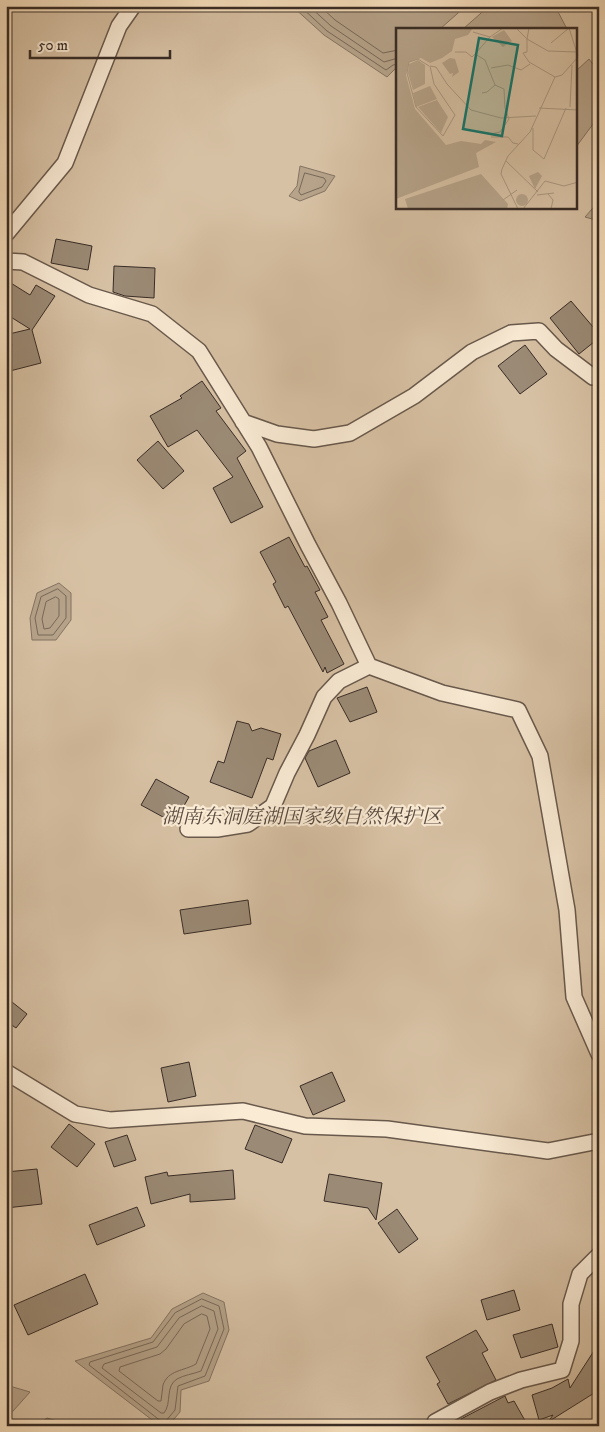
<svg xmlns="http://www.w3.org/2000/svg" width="605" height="1432" font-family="'IM FELL DW Pica','Noto Serif SC',serif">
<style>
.green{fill:#d7c1a4;stroke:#887665;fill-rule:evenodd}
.water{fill:#b6a38a;stroke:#847362}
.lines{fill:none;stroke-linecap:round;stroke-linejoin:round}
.shore{stroke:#776858;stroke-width:1}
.building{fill:#9b8a75;stroke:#382c26}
.minor-casing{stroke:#68594c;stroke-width:18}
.minor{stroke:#faebd5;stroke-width:15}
.labels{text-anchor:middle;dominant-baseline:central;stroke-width:4.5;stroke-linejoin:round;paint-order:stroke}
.park-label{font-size:20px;font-style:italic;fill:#584a3f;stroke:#faebd5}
.inset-road{fill:none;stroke:#ab9881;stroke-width:1}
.view{fill:#0f766e;fill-opacity:0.15;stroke:#0f766e;stroke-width:2.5}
.inset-edge{fill:none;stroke:#382c26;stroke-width:2.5}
</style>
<rect width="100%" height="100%" fill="#f7e0be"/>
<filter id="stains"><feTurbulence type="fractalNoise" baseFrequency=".004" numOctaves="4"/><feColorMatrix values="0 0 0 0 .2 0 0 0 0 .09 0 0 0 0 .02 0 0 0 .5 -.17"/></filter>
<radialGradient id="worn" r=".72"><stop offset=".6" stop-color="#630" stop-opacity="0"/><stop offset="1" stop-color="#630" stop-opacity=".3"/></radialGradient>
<path class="green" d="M 6,6 L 599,6 L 599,1426 L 6,1426 ZM 398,29 L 576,29 L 576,208 L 398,208 Z"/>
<path class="water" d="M 292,6 L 466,6 L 440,29 L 398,29 L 397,67 L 387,77 L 324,35 Z
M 489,6 L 555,6 L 567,29 L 463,29 Z
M 589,59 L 599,72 L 599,116 L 576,147 L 576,71 Z
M 300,166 L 335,176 L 325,191 L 300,201 L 289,196 L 297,186 Z
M 599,201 L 599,221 L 585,217 Z
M 59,583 L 71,593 L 71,620 L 56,640 L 32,640 L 30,618 L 37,593 Z
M 203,1293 L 224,1302 L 229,1330 L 209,1381 L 181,1390 L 180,1412 L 168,1426 L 160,1426 L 75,1361 L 151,1338 L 172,1309 Z
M 6,1385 L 30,1392 L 6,1419 Z
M 47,1418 L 73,1426 L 37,1426 Z"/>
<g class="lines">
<path class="shore" d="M 300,6 L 327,31 L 386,70 L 393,65 L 398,64
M 309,6 L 331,26 L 384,62 L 398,58
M 320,6 L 335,20 L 383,53 L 398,50
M 305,173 L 324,178 L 326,181 L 322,187 L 301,195 L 299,192 Z
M 58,589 L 66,596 L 66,618 L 53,635 L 38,635 L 35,618 L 41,597 Z
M 56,597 L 59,599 L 59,616 L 50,628 L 44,629 L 42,619 L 46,602 Z
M 202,1299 L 219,1306 L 224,1329 L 205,1376 L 178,1386 L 175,1410 L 165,1422 L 162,1422 L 89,1365 L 90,1362 L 153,1342 L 175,1313 Z
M 202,1306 L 214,1311 L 218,1329 L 201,1371 C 193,1374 184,1375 177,1379 C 165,1386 172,1403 164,1413 L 161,1413 L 102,1368 L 104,1364 L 157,1347 L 179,1318 Z
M 202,1314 L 207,1316 L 210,1329 L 196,1364 C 184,1371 168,1370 163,1385 C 162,1390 162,1396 161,1401 L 158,1401 L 119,1371 L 120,1367 L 160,1354 L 166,1349 L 184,1324 Z"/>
</g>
<path class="building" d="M 56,239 L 92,246 L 88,270 L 51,263 Z
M 114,266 L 155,268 L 154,298 L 125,296 L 113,292 Z
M 6,280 L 30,295 L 36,285 L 55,296 L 32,330 L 41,363 L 6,372 L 6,348 L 12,346 L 9,334 L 30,329 L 6,314 Z
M 571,301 L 599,334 L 599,338 L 579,354 L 550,318 Z
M 525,345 L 547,374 L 520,394 L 498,366 Z
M 202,381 L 221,408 L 216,411 L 246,451 L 237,458 L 263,507 L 231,523 L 213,488 L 233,477 L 197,430 L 168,447 L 150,416 L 182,398 L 180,396 Z
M 158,441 L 184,471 L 163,489 L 137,460 Z
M 289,537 L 305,567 L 307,566 L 320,590 L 315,592 L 328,617 L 321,620 L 344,664 L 327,673 L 325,667 L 323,672 L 288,606 L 285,608 L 273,584 L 276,582 L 260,552 Z
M 367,687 L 377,712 L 350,722 L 337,698 Z
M 237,721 L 249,724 L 252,731 L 261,728 L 281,734 L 273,760 L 267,758 L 252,798 L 210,782 L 218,761 L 224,763 Z
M 336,740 L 350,773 L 318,787 L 305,758 L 309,751 Z
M 156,779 L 189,797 L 174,823 L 141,805 Z
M 248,900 L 251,924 L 184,934 L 180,910 Z
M 12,1002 L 27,1014 L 16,1028 L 6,1021 L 6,1010 Z
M 189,1062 L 196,1096 L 168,1102 L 161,1068 Z
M 332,1072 L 345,1101 L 313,1115 L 300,1086 Z
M 69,1124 L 95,1144 L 77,1167 L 51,1147 Z
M 255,1125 L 292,1139 L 282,1163 L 245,1149 Z
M 127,1135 L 136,1160 L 114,1167 L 105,1142 Z
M 37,1169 L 42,1204 L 6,1208 L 6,1172 Z
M 233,1170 L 235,1199 L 190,1202 L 190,1194 L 151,1204 L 145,1177 L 167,1172 L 168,1176 Z
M 329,1174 L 382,1183 L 376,1220 L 368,1208 L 324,1201 Z
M 137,1207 L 145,1226 L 97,1245 L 89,1225 Z
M 397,1209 L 418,1239 L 399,1253 L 378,1223 Z
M 85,1274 L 98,1304 L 28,1335 L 14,1305 Z
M 514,1290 L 520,1310 L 487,1320 L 481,1300 Z
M 552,1324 L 558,1347 L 521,1358 L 513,1335 Z
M 476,1330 L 488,1350 L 482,1353 L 496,1380 L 448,1404 L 437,1384 L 440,1382 L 426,1357 Z
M 599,1343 L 599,1390 L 548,1422 L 553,1415 L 539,1420 L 532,1395 L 552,1388 L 568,1379 L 570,1388 Z
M 505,1396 L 508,1403 L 514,1401 L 528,1426 L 464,1426 L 461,1419 Z"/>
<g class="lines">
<defs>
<path id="minor" d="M 6,234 L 65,163 L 119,26 L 133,6
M 6,261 L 23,262 L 89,295 L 152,314 L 199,351 L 259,447 L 308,545 L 339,603 L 369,666 L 442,693 L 518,710 L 540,756 L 567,910 L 574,997 L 599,1054
M 243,422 L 277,434 L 314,439 L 350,433 L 414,396 L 472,352 L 511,333 L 539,331 L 556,349 L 593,377 L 599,376
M 188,829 L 217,829 L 248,824 L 273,806 L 287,773 L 307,735 L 324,697 L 339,681 L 369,666
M 6,1072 L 75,1114 L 110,1120 L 243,1111 L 305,1126 L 387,1129 L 548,1151 L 599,1141
M 435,1422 L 490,1392 L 521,1380 L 562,1370 L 571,1341 L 571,1304 L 580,1274 L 599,1255"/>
</defs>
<use href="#minor" class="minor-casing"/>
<use href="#minor" class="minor"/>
</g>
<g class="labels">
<g class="park-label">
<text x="302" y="817">湖南东洞庭湖国家级自然保护区</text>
</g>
</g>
<g transform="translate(396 28)">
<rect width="181" height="181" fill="#f7e0be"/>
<path d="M 0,0 L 181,0 L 181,181 L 0,181 Z" fill="#d7c1a4"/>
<path d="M 0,0 L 77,0 L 72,7 L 59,11 L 56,23 L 46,30 L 34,35 L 25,30 L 13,34 L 10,47 L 19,81 L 50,117 L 65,113 L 85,116 L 89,112 L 100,114 L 80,125 L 83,139 L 0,171 ZM 108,2 L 116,13 L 107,19 L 96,9 ZM 54,30 L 59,31 L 63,44 L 56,49 L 57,45 L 54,46 L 46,35 ZM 22,32 L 29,37 L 29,56 L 17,62 L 12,45 L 13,36 ZM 34,58 L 41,71 L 20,79 L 17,65 ZM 41,72 L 52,89 L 45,105 L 22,79 ZM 142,144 L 146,148 L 139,161 L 133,148 ZM 85,146 L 112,176 L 111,181 L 12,181 L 9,171 ZM120 172a6 6 0 1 1 12 0a6 6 0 1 1-12 0Z" fill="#b6a38a"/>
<path class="inset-road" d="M 120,0 L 131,11 L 133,0M 173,0 L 182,28M 77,4 L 94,9 L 107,0M 155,15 L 173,0M 59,24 L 70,24 L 76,29 L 79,26 L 89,32 L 99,57 L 108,61 L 109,80 L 113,91 L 104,104 L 95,106M 79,26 L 94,9M 33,38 L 22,31 L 13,34 L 11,45 L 20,79 L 47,108 L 59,87 L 38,56 L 34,38 L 40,39 L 51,56 L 75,82 L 105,90 L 140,88M 95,40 L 112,37 L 125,42 L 134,36M 159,49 L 133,34 L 127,25 L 131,24 L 131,11 L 152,23 L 181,24M 86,65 L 91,64 L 99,57M 174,79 L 176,37M 143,80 L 182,82M 137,100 L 137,122 L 148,131 L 170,80M 95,109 L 112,109 L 117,115 L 122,116M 110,133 L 142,164M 152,166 L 157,172 L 155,181M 141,167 L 158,165M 107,172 L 121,162M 122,181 L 105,146 L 106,141 L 112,128 L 134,104 L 159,49 L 166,47 L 182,29M 127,181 L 149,153 L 168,158 L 182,154"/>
<path class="view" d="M 83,10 L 122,17 L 106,108 L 67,101 Z"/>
<rect width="181" height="181" class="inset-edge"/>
</g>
<rect width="605" height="1432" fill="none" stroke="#f7e0be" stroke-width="25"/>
<rect x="8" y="8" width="590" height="1417" fill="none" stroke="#382c26" stroke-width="2.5"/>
<rect x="12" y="12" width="580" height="1407" fill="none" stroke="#382c26"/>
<path d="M30 50v8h140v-8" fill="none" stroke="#382c26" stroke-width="2.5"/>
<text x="38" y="50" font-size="15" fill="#382c26" stroke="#faebd5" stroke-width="4" paint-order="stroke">50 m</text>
<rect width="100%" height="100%" filter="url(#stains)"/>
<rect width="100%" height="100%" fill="url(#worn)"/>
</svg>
